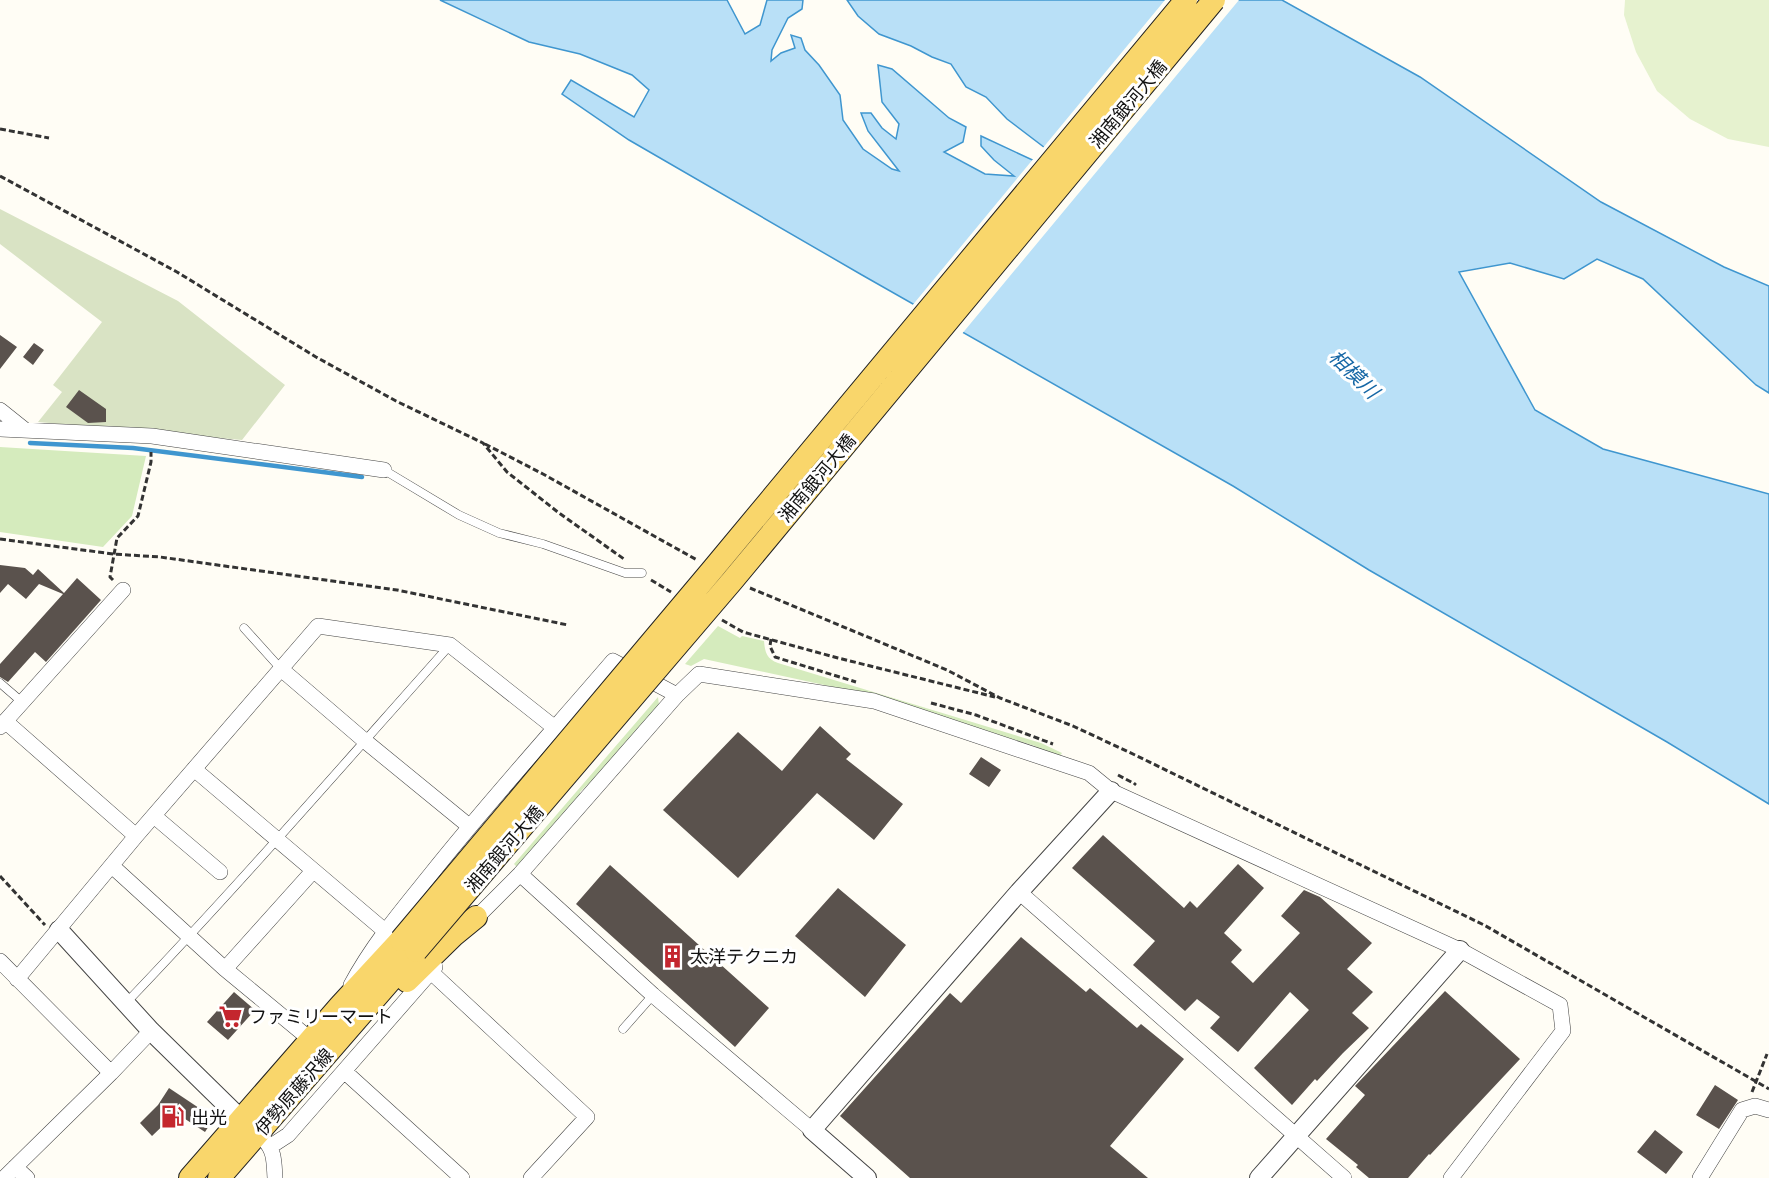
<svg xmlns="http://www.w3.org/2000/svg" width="1769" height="1178" font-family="'Roboto Serif','Noto Sans JP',serif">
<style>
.green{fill:#d5ebbd}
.cemetery{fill:#d9e3c4}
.pitch{fill:#e6f2cf}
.water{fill:#b9e0f7;stroke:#3f96cf;stroke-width:1.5}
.pier{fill:#fffdf5}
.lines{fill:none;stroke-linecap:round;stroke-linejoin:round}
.stream{stroke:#3f96cf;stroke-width:4.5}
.building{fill:#5a524d}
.service-casing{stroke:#444;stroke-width:9}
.minor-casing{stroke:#444;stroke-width:16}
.tertiary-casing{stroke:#444;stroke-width:20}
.primary-casing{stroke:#222;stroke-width:24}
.path{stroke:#333;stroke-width:3;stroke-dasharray:6 3;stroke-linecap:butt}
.service{stroke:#fff;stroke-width:8}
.minor{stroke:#fff;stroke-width:15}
.tertiary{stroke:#fff;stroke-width:18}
.primary{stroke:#f9d66b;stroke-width:22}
.primary-bridge-casing{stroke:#222;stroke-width:24;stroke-linecap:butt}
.primary-bridge{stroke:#f9d66b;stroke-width:22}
.labels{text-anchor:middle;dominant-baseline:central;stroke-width:6;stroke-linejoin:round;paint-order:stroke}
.street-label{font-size:18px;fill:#111;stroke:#fff}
.poi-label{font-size:18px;fill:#111;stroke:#fff;text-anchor:start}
.water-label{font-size:20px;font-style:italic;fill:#1768a6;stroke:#fff}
</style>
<rect width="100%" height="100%" fill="#fffdf5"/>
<path class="green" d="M 0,447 L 146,456 L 132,516 L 103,547 L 0,532 Z
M 718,626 L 740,638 L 742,636 L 764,641 C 765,653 767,659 778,663 L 1041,743 L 1062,753 L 1060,756 L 1039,750 L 1035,746 L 852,691 L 704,659 L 691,666 L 685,664 Z
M 658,697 L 659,706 L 592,783 L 587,785 L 580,792 L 580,795 L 517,867 L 514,864 Z"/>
<path class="cemetery" d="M 0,209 L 178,301 L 285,385 L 242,440 L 38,422 L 62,392 L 53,385 L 102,322 L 0,244 Z"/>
<path class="pitch" d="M 1625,0 L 1769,0 L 1769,147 L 1728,139 L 1690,119 L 1657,91 L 1636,52 L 1624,15 Z"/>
<path class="water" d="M 440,0 L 727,0 L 745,34 L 760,25 L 767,0 L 803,0 L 802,9 L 788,18 L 772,50 L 771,61 L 781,53 L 795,48 L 791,35 L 801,38 L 805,50 L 819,65 L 840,95 L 843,120 L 863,149 L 892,169 L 899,171 L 868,131 L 861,113 L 871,113 L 882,128 L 896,139 L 899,124 L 882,102 L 878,65 L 892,69 L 949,118 L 966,127 L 963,142 L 944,152 L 985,174 L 1014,176 L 994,160 L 981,146 L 981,136 L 1054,170 L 1070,167 L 1007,119 L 986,97 L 966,87 L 951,64 L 932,57 L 911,46 L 879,34 L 858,16 L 847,0 L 1282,0 L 1420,77 L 1601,202 L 1724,267 L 1769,286 L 1769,393 L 1756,385 L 1643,279 L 1597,259 L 1564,279 L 1510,263 L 1459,272 L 1535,410 L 1603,449 L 1769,494 L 1769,804 L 1667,742 L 1369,570 L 1233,486 L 862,275 L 629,140 L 562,94 L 571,80 L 634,117 L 649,90 L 632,75 L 580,54 L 529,42 Z"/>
<path class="pier" d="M 1165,0 L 1239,0 L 961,335 L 911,307 L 1034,158 L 1054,167 L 1064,165 L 1042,149 Z"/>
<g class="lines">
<path class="stream" d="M 30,443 L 133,448 L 362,477"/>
</g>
<path class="building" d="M 0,335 L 17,347 L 0,369 Z
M 34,343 L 44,350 L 33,365 L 23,357 Z
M 79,390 L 106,409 L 106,422 L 88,423 L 66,407 Z
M 0,565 L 25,568 L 33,575 L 38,569 L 64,593 L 77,578 L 101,600 L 46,662 L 35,652 L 8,682 L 0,677 L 0,664 L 63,594 L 39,584 L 26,599 L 8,584 L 0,593 Z
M 820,726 L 851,754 L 846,759 L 903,804 L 874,840 L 817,793 L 738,878 L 663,810 L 738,732 L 782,771 Z
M 981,757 L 1001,770 L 989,787 L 969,774 Z
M 1103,835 L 1184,908 L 1190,901 L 1197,908 L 1238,864 L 1264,888 L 1224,933 L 1242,950 L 1231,962 L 1253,983 L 1300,933 L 1281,916 L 1304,890 L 1320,897 L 1372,943 L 1347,969 L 1373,992 L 1352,1013 L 1369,1028 L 1343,1053 L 1317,1081 L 1315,1079 L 1292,1105 L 1254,1068 L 1309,1010 L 1290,992 L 1238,1052 L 1210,1028 L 1220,1017 L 1197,999 L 1185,1011 L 1133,965 L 1155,941 L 1072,868 Z
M 610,865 L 769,1008 L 735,1047 L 576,904 Z
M 838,888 L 906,945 L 865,997 L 795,936 Z
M 1021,937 L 1086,992 L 1090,988 L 1137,1028 L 1141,1024 L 1184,1059 L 1110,1146 L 1148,1178 L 910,1178 L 840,1116 L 950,993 L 961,1003 Z
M 1445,991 L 1520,1059 L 1430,1155 L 1429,1154 L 1408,1178 L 1369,1178 L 1356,1167 L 1358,1165 L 1326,1139 L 1365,1095 L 1355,1086 Z
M 234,992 L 255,1010 L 228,1040 L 207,1022 Z
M 1715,1085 L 1738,1100 L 1719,1129 L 1696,1115 Z
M 169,1088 L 214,1118 L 205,1132 L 176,1113 L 152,1136 L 140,1123 L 158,1105 Z
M 1655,1130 L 1683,1152 L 1666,1174 L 1637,1152 Z"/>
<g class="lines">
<defs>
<path id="service" d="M 384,470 L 459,515 L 499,533 L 543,544 L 625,573 L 642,573
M 244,628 L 281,669
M 0,683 L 22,702
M 127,1002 C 238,886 343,765 450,645
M 623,1029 L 653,995"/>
<path id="minor" d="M 0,410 L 25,430
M 0,429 L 152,436 L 384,470
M 281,669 L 365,741 L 469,826
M 5,721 L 136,836
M 0,727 L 123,590
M 194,769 L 385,931
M 154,816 L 220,872
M 112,866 L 225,969 L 311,1040
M 520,874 L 653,995 L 812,1130
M 1019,892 L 1344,1178
M 471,923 L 520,874 L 677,695 L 699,674 L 874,701 L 1089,773 L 1111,791 L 1460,950 L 1560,1005 L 1563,1031 L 1451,1178
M 0,961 L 111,1073
M 225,969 L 313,871
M 431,972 L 587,1117 L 531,1178
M 17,979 L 136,836 L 318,626 L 450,645 L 555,728
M 351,985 C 373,944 402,910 431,874 C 489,801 552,732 613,661 L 677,695
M 344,1071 L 462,1178
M 264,1140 C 275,1150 274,1164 275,1178
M 271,1146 L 288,1135 L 435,967
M 15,1167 L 27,1178
M 4,1178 L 111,1073 L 151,1031
M 1700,1178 L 1742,1110 L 1755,1106 L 1769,1110"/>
<path id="tertiary" d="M 59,930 L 151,1031 L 249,1127
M 867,1178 L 812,1130 L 1019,892 L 1111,791
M 1259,1178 L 1460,950"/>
<path id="primary" d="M 407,981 L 454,935 L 476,917
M 190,1178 L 340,1006 L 401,940
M 219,1178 L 416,951"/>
</defs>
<use href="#service" class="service-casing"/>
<use href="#minor" class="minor-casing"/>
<use href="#tertiary" class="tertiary-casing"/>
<use href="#primary" class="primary-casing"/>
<path class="path" d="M 0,129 L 49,138
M 0,176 L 177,272 L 316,357 L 396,401 L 483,443 L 507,472 L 559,513 L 624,559
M 485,444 L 543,474 L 697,560
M 0,539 L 113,554 L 160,557 L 397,590 L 568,625
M 113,580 L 110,577 L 117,538 L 138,516 L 151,462 L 151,452
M 651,580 L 671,592
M 750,588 L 947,670 L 1000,698 L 1073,726 L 1135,755 L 1484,925 L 1769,1089
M 722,620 L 743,632 L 838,658 L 995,697
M 771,639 L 770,646 L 775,657 L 856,682
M 931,703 L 976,715 L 1053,744
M 1118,775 L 1135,784 L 1134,785
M 0,876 L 45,925
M 1752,1092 L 1767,1054"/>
<use href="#service" class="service"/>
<use href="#minor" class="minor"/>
<use href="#tertiary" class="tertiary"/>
<use href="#primary" class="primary"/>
<defs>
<path id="primary-bridge" d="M 401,940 L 713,569 L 1186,0
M 416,951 L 732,581 L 1214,0"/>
</defs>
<use href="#primary-bridge" class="primary-bridge-casing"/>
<use href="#primary-bridge" class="primary-bridge"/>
</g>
<defs>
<symbol id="building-bare" viewBox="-9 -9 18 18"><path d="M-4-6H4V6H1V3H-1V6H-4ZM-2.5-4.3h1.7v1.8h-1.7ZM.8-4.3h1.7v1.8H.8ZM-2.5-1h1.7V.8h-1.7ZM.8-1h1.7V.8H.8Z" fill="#c4262e" stroke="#fff" stroke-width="2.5" paint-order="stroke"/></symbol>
<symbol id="supermarket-bare" viewBox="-9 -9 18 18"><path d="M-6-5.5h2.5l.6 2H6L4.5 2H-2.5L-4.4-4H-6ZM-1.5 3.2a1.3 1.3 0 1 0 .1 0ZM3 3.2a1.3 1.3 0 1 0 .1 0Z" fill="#c4262e" stroke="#fff" stroke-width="2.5" paint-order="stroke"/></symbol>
<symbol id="fuel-bare" viewBox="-9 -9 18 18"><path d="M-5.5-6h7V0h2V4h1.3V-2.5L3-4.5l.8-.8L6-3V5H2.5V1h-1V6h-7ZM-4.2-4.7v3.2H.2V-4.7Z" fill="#c4262e" stroke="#fff" stroke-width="2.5" paint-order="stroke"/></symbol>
</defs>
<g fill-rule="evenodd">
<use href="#building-bare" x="656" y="940" width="33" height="33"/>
<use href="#supermarket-bare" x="214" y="1000" width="33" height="33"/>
<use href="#fuel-bare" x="156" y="1100" width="33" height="33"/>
</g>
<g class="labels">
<g class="street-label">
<text transform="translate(1128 104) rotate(-50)">湘南銀河大橋</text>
<text transform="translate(817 478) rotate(-50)">湘南銀河大橋</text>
<text transform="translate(504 849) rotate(-49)">湘南銀河大橋</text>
<text transform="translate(294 1092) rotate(-49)">伊勢原藤沢線</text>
</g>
<g class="poi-label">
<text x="690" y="956">太洋テクニカ</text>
<text x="249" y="1016">ファミリーマート</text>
<text x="191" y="1117">出光</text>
</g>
<g class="water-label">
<text transform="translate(1354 374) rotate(44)">相模川</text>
</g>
</g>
</svg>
